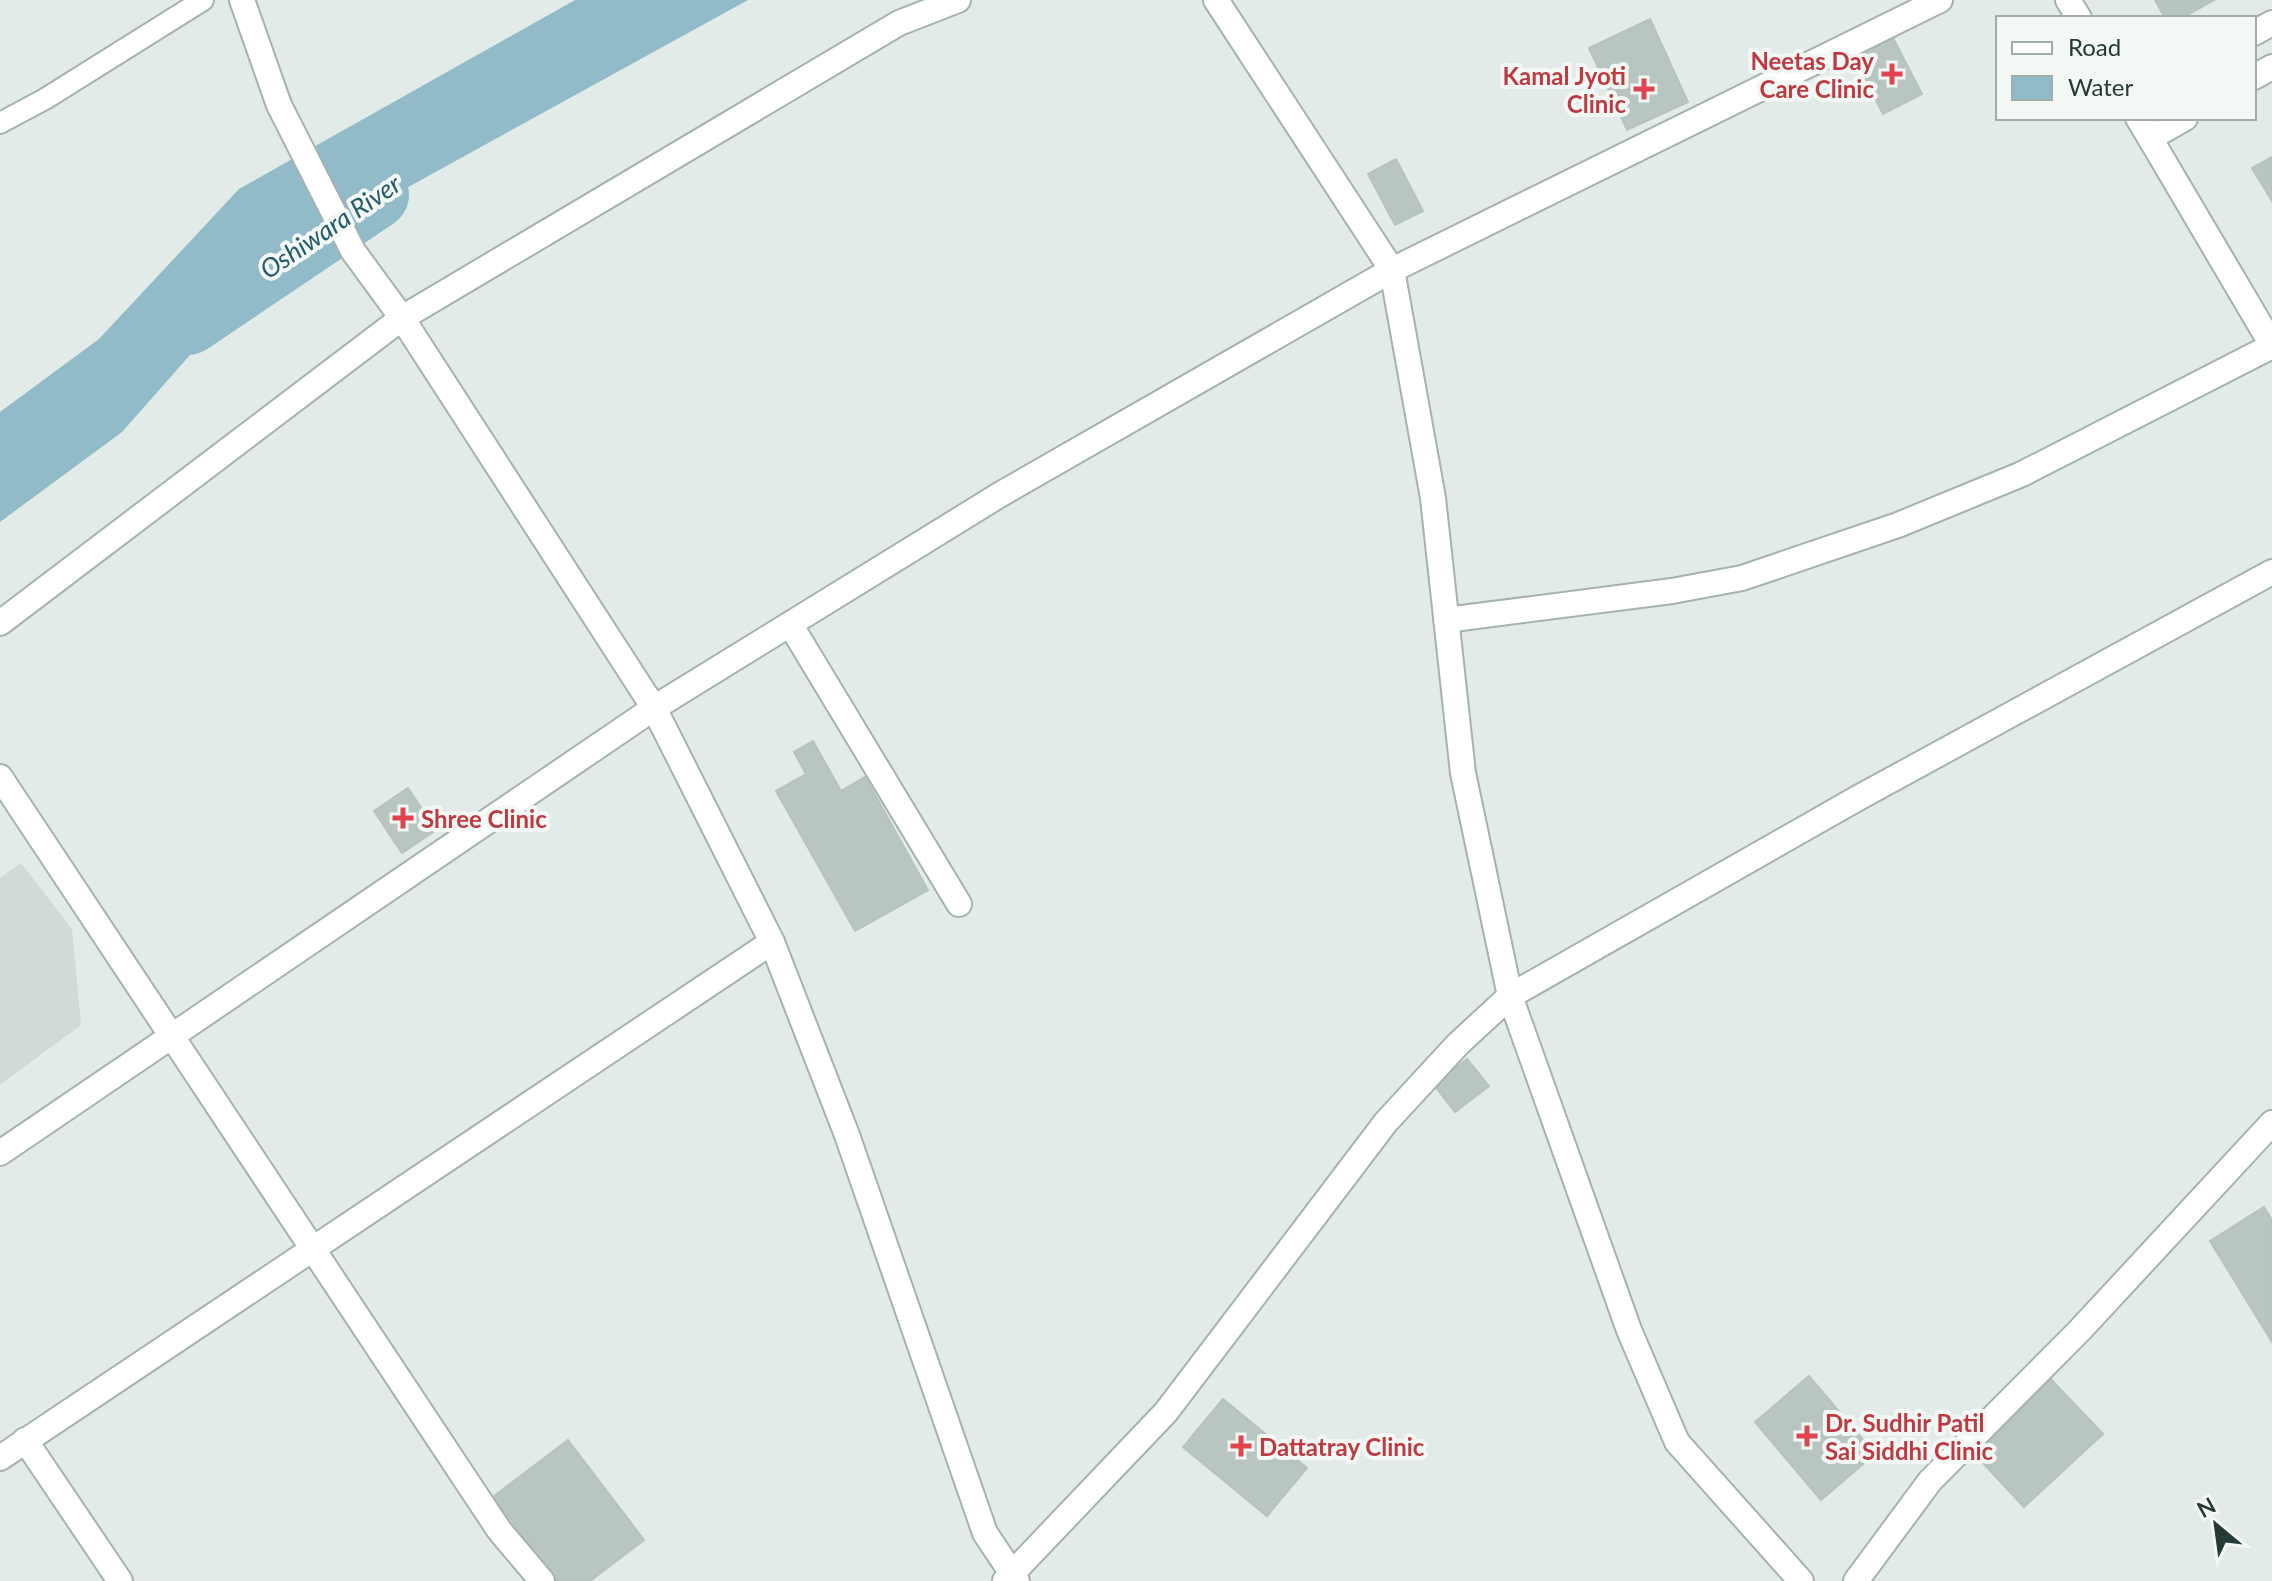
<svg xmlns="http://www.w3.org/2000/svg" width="2272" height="1581" font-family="Lato,sans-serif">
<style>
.built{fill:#d1dad7}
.water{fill:#91bbc9}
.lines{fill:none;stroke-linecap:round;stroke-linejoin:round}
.river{stroke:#91bbc9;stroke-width:68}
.building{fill:#b8c5c1;stroke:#b6c3bf;stroke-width:2}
.service-casing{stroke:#a6b2af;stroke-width:24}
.minor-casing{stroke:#a6b2af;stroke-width:28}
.tertiary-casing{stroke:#a6b2af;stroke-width:28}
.service{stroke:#fff;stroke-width:20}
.minor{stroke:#fff;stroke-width:24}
.tertiary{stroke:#fff;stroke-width:24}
.health-dot{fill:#e0444e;stroke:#f3f8f5;stroke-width:3}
.labels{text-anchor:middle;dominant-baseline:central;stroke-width:8;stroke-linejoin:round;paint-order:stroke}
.health-label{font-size:24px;font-weight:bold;fill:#be3a42;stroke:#f3f8f5;text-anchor:start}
.water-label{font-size:26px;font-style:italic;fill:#265b6e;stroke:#f3f8f5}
</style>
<rect width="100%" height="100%" fill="#e2ebe8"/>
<path class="built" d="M 21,863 L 72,929 L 81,1025 L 0,1085 L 0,878 Z"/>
<path class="water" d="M 575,0 L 748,0 L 272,262 L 122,432 L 0,522 L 0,412 L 99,339 L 239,189 Z"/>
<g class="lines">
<path class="river" d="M 188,321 L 375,195"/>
</g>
<path class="building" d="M 2155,0 L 2214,0 L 2182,18 L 2165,18 Z
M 1650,19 L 1688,102 L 1627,130 L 1589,48 Z
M 1890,32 L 1922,94 L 1883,114 L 1851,53 Z
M 2272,157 L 2272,201 L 2252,168 Z
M 1396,159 L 1423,211 L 1395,225 L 1368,174 Z
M 813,741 L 841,791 L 865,777 L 928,890 L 855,931 L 776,791 L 806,774 L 794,752 Z
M 408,788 L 436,830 L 402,853 L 374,811 Z
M 1467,1059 L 1489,1086 L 1455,1112 L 1434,1085 Z
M 2264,1207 L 2272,1220 L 2272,1342 L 2210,1241 Z
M 2046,1374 L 2103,1434 L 2024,1507 L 1967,1446 Z
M 1809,1376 L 1875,1454 L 1821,1500 L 1755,1422 Z
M 1223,1399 L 1307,1468 L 1267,1516 L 1183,1447 Z
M 568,1440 L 644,1540 L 590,1581 L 557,1581 L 493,1497 Z"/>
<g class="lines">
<defs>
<path id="service" d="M 0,123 L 45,99 L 203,0"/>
<path id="minor" d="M 1216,0 L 1392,270 L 1433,498 L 1463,773 L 1510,996 L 1629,1330 L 1677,1442 L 1801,1581
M 2150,138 L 2272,345
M 1446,620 L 1672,591 L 1742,578 L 1898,525 L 2022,474 L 2272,346
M 790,624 L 959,904
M 0,777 L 499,1530 L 542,1581
M 0,1153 L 654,708 L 1001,494 L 1392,270 L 1940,0
M 25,1440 L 120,1581
M 0,1458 L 772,942
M 1005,1581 L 1166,1412 L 1386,1122 L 1458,1044 L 1510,996 L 1858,798 L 2272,572
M 1856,1581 L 1930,1481 L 2080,1330 L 2272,1123"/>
<path id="tertiary" d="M 242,0 L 279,105 L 353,251 L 402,318 L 654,708 L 772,942 L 847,1135 L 985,1533 L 1017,1581
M 2068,0 L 2079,18
M 2254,33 L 2272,23
M 2254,77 L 2272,67
M 2138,118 L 2150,138 L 2185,118
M 0,623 L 402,318 L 899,23 L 958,0"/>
</defs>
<use href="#service" class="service-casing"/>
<use href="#minor" class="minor-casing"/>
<use href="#tertiary" class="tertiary-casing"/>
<use href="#service" class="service"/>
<use href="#minor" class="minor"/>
<use href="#tertiary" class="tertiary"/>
</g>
<g class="health-dot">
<path d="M1888 62h8v8h8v8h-8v8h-8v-8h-8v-8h8z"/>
<path d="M1640 77h8v8h8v8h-8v8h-8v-8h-8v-8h8z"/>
<path d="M399 806h8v8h8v8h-8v8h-8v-8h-8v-8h8z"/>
<path d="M1803 1424h8v8h8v8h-8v8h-8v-8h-8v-8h8z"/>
<path d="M1237 1434h8v8h8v8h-8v8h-8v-8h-8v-8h8z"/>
</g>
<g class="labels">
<g class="health-label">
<text x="1874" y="60" text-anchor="end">Neetas Day<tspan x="1874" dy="28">Care Clinic</tspan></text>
<text x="1626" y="75" text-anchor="end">Kamal Jyoti<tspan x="1626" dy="28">Clinic</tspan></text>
<text x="421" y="818">Shree Clinic</text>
<text x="1825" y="1422">Dr. Sudhir Patil<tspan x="1825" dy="28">Sai Siddhi Clinic</tspan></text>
<text x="1259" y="1446">Dattatray Clinic</text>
</g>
<g class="water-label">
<text transform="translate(330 226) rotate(-34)">Oshiwara River</text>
</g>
</g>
<rect x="1996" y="16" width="260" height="104" fill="#f3f8f5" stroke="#a1aca9" stroke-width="2"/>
<rect x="2012" y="42" width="40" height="12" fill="#ffffff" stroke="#a1aca9" stroke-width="2"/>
<text x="2068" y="56" font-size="24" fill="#253936">Road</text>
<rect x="2012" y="76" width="40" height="24" fill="#91bbc9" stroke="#a1aca9" stroke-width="2"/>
<text x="2068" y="96" font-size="24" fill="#253936">Water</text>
<g transform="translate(2216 1525) rotate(331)" stroke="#f3f8f5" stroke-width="6" paint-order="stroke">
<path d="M0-6L14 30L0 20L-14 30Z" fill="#253936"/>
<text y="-12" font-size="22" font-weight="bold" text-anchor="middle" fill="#253936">N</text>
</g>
</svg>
